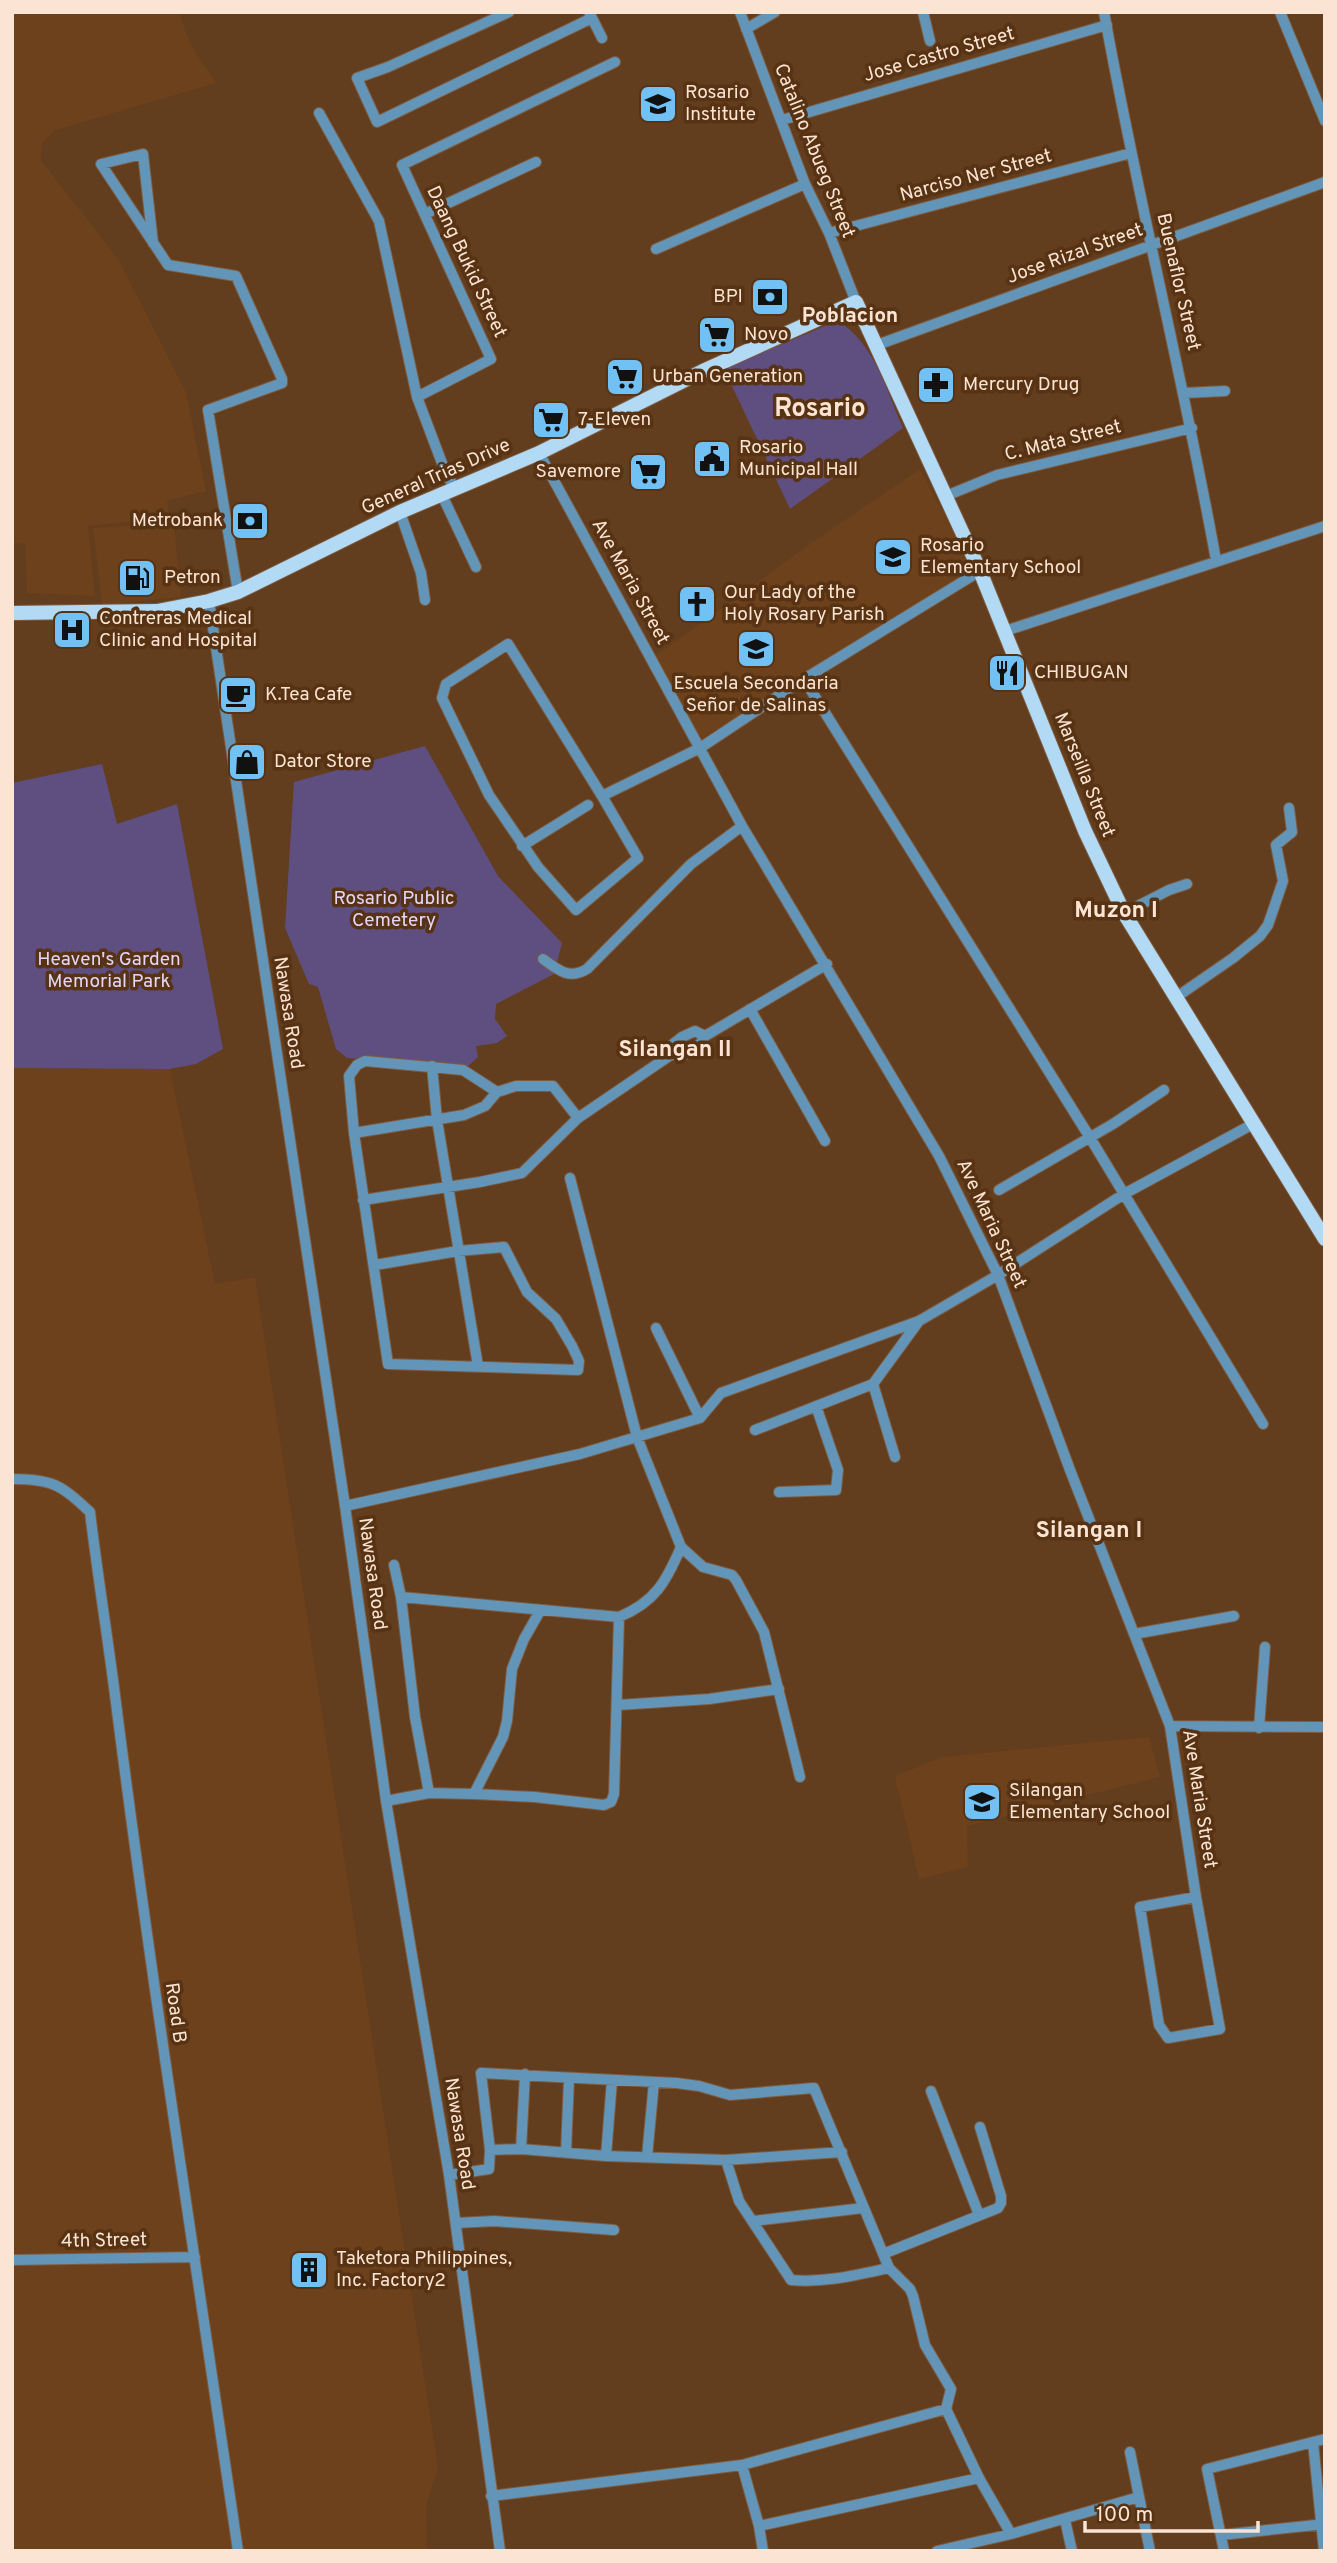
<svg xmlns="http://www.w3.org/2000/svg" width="1337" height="2563" font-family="Overpass,sans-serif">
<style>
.built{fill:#6d411c}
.green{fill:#5f4f81}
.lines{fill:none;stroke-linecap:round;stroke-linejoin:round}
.minor-casing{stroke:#7e5b3f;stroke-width:12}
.major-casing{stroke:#7e5b3f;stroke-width:16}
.minor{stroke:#6295b7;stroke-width:10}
.major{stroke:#b2daf5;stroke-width:14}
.labels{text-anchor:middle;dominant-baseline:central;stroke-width:7;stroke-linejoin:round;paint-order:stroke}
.street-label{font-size:19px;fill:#fbe4d3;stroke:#573213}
.poi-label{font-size:19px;fill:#fbe4d3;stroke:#573213;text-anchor:start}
.park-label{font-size:19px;fill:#e2d6fe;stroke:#573213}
.neighbourhood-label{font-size:21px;font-weight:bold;fill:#fbe4d3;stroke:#573213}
.quarter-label{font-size:23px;font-weight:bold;fill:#fbe4d3;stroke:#573213}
.district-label{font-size:26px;font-weight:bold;fill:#fbe4d3;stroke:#573213}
</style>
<rect width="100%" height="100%" fill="#623d1e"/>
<path class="built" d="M 12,12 L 179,12 L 189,42 L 216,83 L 56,130 L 42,143 L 41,161 L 117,257 L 186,392 L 206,491 L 167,501 L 170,518 L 88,526 L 95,596 L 27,593 L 25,544 L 12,543 Z
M 920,469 L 974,571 L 701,739 L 651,659 L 817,539 Z
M 174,523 L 181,597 L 102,605 L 93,528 Z
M 12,1068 L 170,1069 L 215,1284 L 255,1277 L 438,2467 L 426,2506 L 427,2551 L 12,2551 Z
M 1149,1737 L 1160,1777 L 967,1826 L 968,1867 L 919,1879 L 895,1776 L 942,1757 Z"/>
<path class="green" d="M 837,321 C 874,341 887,392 903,428 L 790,509 L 724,369 Z
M 425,746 L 498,876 L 562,943 L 554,974 L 496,1004 L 495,1019 L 507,1036 L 497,1043 L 476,1046 L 478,1057 L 467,1067 L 347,1058 L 336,1049 L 318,987 L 309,984 L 285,928 L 294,782 Z
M 102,764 L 117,824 L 177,804 L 223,1049 L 196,1064 L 170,1069 L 12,1068 L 12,783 Z"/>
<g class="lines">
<defs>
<path id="minor" d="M 509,12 L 388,67 L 357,78 L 377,122 L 592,18
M 589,12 L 602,38
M 740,12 L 805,184 L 829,233 L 856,302
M 923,12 L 930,41
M 1104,12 C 1137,196 1183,377 1216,560
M 1280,12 L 1325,121
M 746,29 L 775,12
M 319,113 L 379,221 L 417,397
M 782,120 L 1107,25
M 425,214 L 536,162
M 829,233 L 1131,153
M 153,243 L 143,154 L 101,164 L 168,265 L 236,276 L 282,379 L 282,383 L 208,410 L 238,592
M 656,249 L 805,184
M 877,345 L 1325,182
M 1184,393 L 1225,391
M 539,453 L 742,826 L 939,1156 L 998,1275 L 1070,1470 L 1170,1726 L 1196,1897 L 1220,2029 L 1168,2038 L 1159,2025 L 1140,1907 L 1196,1897
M 455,489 L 445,471 L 417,397 L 491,359 L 402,165 L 615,62
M 441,493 L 476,567
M 946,496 L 997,475 L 1192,428
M 400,512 L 421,573 L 425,600
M 209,601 L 345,1506 L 386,1801 L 449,2175 L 500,2551
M 1005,631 L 1325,526
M 508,644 L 602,796 L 638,858 L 576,910 L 538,867 L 489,795 L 442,698 L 446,684 Z
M 804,679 L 1089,1136 L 1263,1424
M 602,796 L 700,748 L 804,679 L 980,571
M 522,846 L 588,805
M 1124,913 L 1169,890 L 1187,884
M 543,959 C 558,970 569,980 587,969 L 691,864 L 742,826
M 1175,998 L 1233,958 L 1260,936 L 1268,925 L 1283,881 L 1276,845 L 1292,832 L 1289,808
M 750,1009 L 825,1141
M 705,1036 L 827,964
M 432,1066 L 437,1120 L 478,1366
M 578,1118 L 672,1054 L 680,1057 C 691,1052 700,1047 705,1036 L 695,1031 L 682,1037 L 672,1045 L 672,1054
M 354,1133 L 464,1115 L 485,1106 L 497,1092 L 516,1086 L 553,1086 L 578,1118 L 522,1173 L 480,1182 L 363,1200
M 999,1190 L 1113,1124 L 1164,1090
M 375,1265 L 458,1251 L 504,1247 L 527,1292 L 556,1319 L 572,1346 L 579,1361 L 578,1370 L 388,1364 L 354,1133 L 349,1076 L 357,1065 L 365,1061 L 463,1070 L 497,1092
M 656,1328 L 700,1418
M 755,1430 L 873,1384
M 895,1457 L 873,1384 L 919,1321
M 12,1479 C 53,1479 61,1485 90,1512 C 98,1579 109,1645 117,1711 C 153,1992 197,2271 238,2551
M 779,1492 L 836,1490 L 838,1470 L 816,1406
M 345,1506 L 580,1454 L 700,1418 L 721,1393 L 919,1321 L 998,1275 L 1124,1194 L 1253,1124
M 681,1547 L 703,1567 L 732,1575 L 736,1580 L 764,1632 L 800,1777
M 394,1565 L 401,1597 L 415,1717 L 429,1793
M 401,1597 L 619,1617 C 655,1602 666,1582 681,1547 L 637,1437 L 570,1178
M 1134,1634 L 1234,1616
M 618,1705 L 709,1699 L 779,1689
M 1170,1726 L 1325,1727
M 1259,1728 L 1265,1647
M 474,1794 L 503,1737 L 507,1721 L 512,1669 L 524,1639 L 540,1611
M 386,1801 L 429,1793 L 474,1794 L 535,1797 L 604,1805 L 611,1802 L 614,1794 L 619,1617
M 931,2091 L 979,2215
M 521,2149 L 525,2074
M 490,2150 L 521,2149 L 606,2156 L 726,2160 L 842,2152
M 566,2152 L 569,2078
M 606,2156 L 612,2080
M 647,2157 L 654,2082
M 449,2175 L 489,2169 L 490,2150 L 481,2073 L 676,2083 L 699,2086 L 730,2095 L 814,2088 L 889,2268 C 856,2275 825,2283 791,2280 L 739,2201 L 726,2160
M 754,2221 L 863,2208
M 456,2223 L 494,2221 L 614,2230
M 883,2254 L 998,2208 L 1001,2203 L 1001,2196 L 980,2127
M 12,2260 L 195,2257
M 889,2268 L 910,2289 L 913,2296 L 925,2345 L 951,2389 L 946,2409
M 1313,2442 L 1324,2551
M 1130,2452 L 1150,2551
M 742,2465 L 759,2526 L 763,2551
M 979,2478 L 1011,2534
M 491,2496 L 742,2465 L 946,2409 L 979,2478 L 759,2526
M 1065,2520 L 1072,2551
M 1221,2535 L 1325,2524
M 937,2551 L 1011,2534 L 1139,2497
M 1224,2551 L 1207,2469 L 1325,2439"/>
<path id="major" d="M 12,613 L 157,611 L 209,601 L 238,592 L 400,512 L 539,453 L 703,371 L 856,302 L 980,571 L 1085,831 L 1124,913 L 1325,1239"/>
</defs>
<use href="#minor" class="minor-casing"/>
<use href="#major" class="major-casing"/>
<use href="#minor" class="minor"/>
<use href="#major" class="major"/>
</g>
<defs>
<symbol id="university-square" viewBox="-11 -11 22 22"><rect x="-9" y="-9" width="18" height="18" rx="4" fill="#71c1f5" stroke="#573213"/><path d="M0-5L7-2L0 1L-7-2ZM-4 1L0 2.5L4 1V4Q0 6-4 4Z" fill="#111"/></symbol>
<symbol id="bank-square" viewBox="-11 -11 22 22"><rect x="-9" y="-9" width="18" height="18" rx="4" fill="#71c1f5" stroke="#573213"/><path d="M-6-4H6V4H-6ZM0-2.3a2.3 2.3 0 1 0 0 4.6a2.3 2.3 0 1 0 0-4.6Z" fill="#111"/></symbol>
<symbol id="supermarket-square" viewBox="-11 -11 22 22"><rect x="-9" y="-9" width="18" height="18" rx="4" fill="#71c1f5" stroke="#573213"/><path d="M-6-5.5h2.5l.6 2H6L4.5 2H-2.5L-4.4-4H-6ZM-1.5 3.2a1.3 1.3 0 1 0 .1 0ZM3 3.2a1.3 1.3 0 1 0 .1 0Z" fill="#111"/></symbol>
<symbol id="pharmacy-square" viewBox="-11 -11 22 22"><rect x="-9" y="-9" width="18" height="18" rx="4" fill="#71c1f5" stroke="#573213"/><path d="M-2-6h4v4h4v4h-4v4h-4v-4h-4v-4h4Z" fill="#111"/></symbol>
<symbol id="civic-square" viewBox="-11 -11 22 22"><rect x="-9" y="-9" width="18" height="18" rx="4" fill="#71c1f5" stroke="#573213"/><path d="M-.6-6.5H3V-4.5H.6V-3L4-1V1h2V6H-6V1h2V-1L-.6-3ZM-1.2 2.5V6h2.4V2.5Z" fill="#111"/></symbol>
<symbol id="school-square" viewBox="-11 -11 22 22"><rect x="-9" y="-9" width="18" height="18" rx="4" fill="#71c1f5" stroke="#573213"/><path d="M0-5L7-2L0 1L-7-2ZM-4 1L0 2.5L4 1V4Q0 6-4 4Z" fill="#111"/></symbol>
<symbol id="fuel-square" viewBox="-11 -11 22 22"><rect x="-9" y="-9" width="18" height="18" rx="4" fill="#71c1f5" stroke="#573213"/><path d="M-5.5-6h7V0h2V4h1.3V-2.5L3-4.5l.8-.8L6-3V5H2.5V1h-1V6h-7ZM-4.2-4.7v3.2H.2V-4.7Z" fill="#111"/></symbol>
<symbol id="church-square" viewBox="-11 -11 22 22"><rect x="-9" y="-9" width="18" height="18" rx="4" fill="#71c1f5" stroke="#573213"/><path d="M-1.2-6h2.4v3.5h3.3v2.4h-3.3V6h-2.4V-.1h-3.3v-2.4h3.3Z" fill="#111"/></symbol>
<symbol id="hospital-square" viewBox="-11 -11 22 22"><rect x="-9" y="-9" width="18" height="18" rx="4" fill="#71c1f5" stroke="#573213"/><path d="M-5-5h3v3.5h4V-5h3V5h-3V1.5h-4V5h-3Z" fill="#111"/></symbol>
<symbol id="restaurant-square" viewBox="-11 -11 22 22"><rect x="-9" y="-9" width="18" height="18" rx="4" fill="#71c1f5" stroke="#573213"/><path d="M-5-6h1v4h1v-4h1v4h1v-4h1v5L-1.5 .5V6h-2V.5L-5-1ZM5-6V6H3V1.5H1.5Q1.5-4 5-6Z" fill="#111"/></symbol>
<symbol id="cafe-square" viewBox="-11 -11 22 22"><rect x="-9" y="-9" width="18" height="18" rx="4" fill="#71c1f5" stroke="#573213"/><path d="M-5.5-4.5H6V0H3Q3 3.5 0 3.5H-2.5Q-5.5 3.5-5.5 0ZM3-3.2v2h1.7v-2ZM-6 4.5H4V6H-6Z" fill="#111"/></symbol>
<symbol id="shop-square" viewBox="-11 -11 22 22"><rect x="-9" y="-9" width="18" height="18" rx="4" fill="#71c1f5" stroke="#573213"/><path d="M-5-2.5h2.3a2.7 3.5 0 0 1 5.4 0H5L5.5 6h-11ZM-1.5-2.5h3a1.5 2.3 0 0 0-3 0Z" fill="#111"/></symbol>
<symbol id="building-square" viewBox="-11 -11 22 22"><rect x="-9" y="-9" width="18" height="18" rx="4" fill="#71c1f5" stroke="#573213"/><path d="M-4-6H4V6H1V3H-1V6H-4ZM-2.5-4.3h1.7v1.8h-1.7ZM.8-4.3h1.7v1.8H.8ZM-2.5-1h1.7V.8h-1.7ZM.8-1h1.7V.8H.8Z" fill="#111"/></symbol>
</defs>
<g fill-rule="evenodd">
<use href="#university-square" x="636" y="82" width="44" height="44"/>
<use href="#bank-square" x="748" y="275" width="44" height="44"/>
<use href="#supermarket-square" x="695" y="313" width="44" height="44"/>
<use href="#supermarket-square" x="603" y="355" width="44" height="44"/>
<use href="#pharmacy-square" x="914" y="363" width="44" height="44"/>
<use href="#supermarket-square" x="529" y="398" width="44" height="44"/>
<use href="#civic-square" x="690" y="437" width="44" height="44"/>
<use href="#supermarket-square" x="626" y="450" width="44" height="44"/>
<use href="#bank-square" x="228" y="499" width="44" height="44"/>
<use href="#school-square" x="871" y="535" width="44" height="44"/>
<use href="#fuel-square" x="115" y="556" width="44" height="44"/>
<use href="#church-square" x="675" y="582" width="44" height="44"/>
<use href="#hospital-square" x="50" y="608" width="44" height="44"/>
<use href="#school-square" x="734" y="627" width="44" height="44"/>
<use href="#restaurant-square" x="985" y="651" width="44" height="44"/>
<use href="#cafe-square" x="216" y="673" width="44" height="44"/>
<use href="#shop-square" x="225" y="740" width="44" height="44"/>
<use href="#school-square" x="960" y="1780" width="44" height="44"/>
<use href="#building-square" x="287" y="2248" width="44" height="44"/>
</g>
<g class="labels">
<g class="street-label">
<text transform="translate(939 55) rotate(-16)">Jose Castro Street</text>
<text transform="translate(814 151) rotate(68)">Catalino Abueg Street</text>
<text transform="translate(976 176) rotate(-15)">Narciso Ner Street</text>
<text transform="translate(1075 254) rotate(-20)">Jose Rizal Street</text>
<text transform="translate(466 262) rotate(65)">Daang Bukid Street</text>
<text transform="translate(1178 282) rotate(77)">Buenaflor Street</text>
<text transform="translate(1063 441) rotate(-14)">C. Mata Street</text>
<text transform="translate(436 477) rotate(-24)">General Trias Drive</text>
<text transform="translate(630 582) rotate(61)">Ave Maria Street</text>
<text transform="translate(1084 775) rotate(68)">Marseilla Street</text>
<text transform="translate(288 1013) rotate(81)">Nawasa Road</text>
<text transform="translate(991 1224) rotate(65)">Ave Maria Street</text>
<text transform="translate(372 1574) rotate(82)">Nawasa Road</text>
<text transform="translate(1199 1799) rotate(81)">Ave Maria Street</text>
<text transform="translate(175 2013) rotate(82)">Road B</text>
<text transform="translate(459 2134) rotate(81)">Nawasa Road</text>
<text transform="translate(104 2241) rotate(-1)">4th Street</text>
</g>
<g class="poi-label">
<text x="685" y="93">Rosario<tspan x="685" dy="22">Institute</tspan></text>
<text x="743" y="297" text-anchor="end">BPI</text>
<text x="744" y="335">Novo</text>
<text x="652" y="377">Urban Generation</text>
<text x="963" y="385">Mercury Drug</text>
<text x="578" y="420">7-Eleven</text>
<text x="739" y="448">Rosario<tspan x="739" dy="22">Municipal Hall</tspan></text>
<text x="621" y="472" text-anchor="end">Savemore</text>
<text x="223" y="521" text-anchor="end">Metrobank</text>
<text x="920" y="546">Rosario<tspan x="920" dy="22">Elementary School</tspan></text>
<text x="164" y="578">Petron</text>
<text x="724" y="593">Our Lady of the<tspan x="724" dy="22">Holy Rosary Parish</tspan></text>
<text x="99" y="619">Contreras Medical<tspan x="99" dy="22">Clinic and Hospital</tspan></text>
<text x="1034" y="673">CHIBUGAN</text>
<text x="756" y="684" text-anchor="middle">Escuela Secondaria<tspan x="756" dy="22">Señor de Salinas</tspan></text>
<text x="265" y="695">K.Tea Cafe</text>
<text x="274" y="762">Dator Store</text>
<text x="1009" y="1791">Silangan<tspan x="1009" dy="22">Elementary School</tspan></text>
<text x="336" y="2259">Taketora Philippines,<tspan x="336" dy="22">Inc. Factory2</tspan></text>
</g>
<g class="park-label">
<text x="394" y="899">Rosario Public<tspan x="394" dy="22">Cemetery</tspan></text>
<text x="109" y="960">Heaven's Garden<tspan x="109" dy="22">Memorial Park</tspan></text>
</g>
<g class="neighbourhood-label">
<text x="850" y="316">Poblacion</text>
</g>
<g class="quarter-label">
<text x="1116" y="911">Muzon I</text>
<text x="675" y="1050">Silangan II</text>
<text x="1089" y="1531">Silangan I</text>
</g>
<g class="district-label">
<text x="820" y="409">Rosario</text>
</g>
</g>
<rect width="1337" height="2563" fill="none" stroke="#fbe4d3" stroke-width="28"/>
<path d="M1085 2521v10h173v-10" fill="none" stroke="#fbe4d3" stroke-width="3.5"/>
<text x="1096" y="2521" font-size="21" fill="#fbe4d3" stroke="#573213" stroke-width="5" paint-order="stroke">100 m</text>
</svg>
